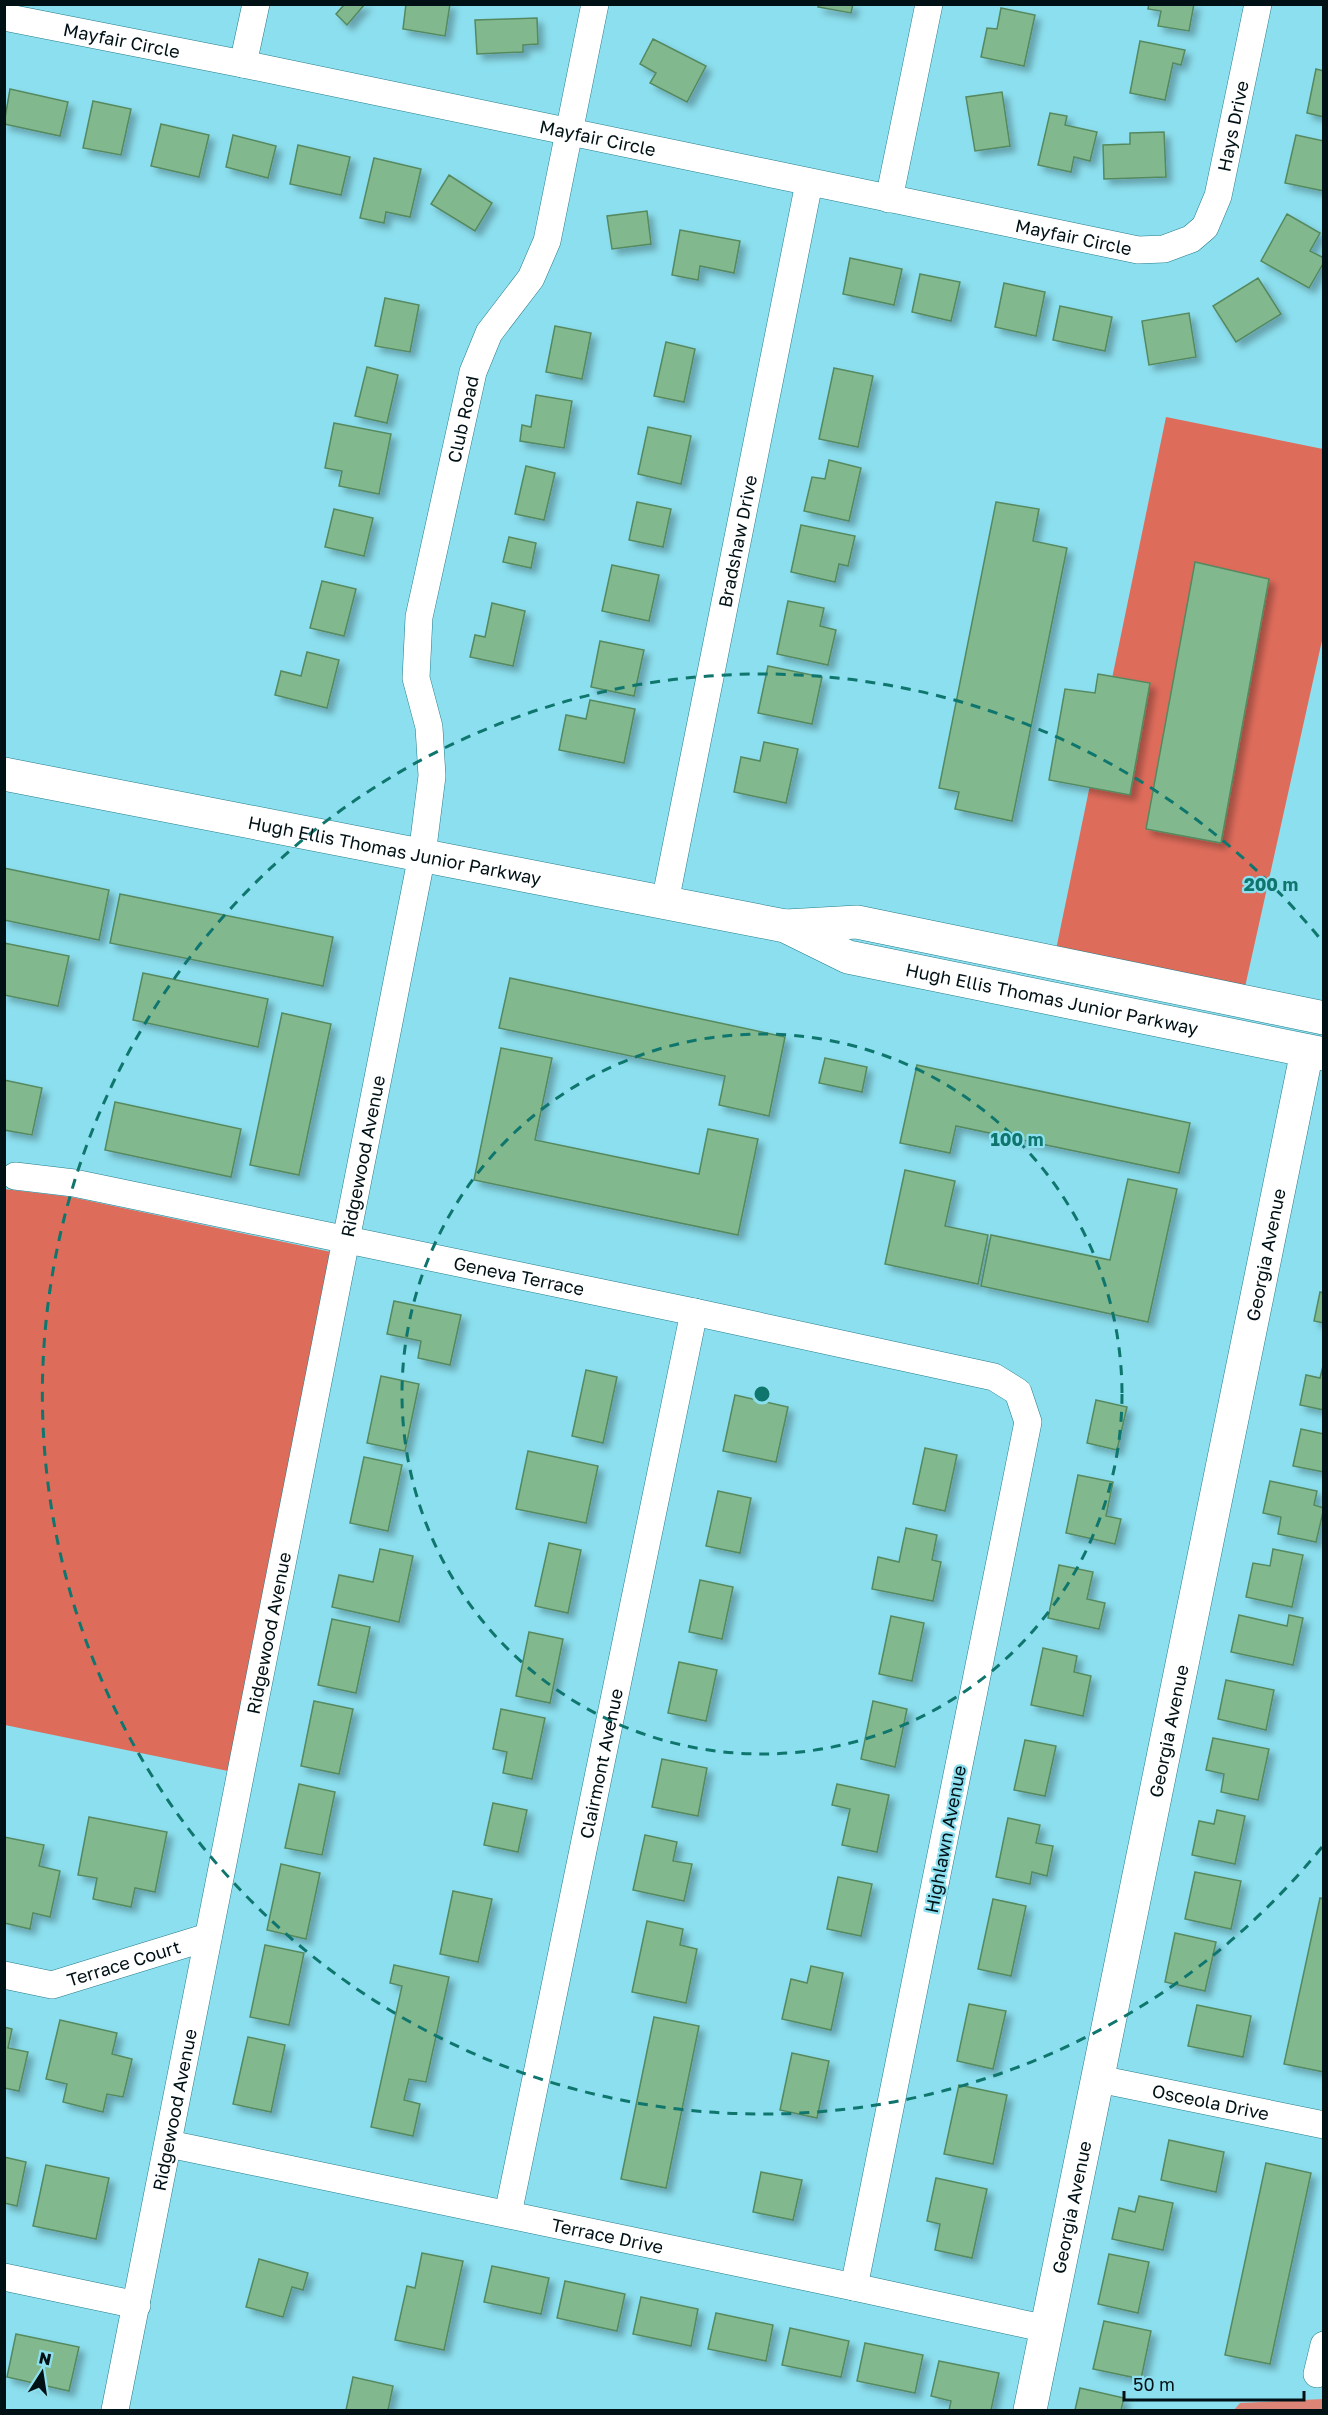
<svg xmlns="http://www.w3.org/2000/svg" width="1328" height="2415" font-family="'Golos Text',sans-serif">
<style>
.green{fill:#dc8577}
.forest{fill:#de6c5b}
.building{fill:#82b88d;stroke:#558960;stroke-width:1.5;filter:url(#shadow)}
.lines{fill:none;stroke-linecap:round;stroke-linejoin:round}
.street-casing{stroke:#237d8b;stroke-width:28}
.secondary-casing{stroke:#237d8b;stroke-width:34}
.street{stroke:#fff;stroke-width:27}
.secondary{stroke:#fff;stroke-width:33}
.ring{fill:none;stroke:#0f766e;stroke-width:3;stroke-dasharray:10 8}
.labels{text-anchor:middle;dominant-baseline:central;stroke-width:4.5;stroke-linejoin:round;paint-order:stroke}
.street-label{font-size:18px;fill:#001116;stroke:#8cdfee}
.centre{fill:#0f766e;stroke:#8cdfee;stroke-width:3}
.ring-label{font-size:18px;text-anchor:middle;font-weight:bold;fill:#0f766e;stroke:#8cdfee;stroke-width:4.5;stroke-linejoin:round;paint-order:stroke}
</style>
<defs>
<filter id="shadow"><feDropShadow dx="5.5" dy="5.5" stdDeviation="3" flood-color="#0004"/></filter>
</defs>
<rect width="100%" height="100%" fill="#8cdfee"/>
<path class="green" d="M 1323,2399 L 1323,2410 L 1234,2410 L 1240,2403 Z"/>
<path class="forest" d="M 1166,417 L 1323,449 L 1323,636 L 1239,1014 L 1052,969 Z
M 4,1189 L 71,1197 L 331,1252 L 228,1771 L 5,1725 Z"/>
<path class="building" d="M 341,4 L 365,4 L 347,25 L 336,14 L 343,6 Z
M 406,4 L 450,4 L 445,36 L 403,29 Z
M 819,4 L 853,4 L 851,13 L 818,7 Z
M 1149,4 L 1194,4 L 1189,31 L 1158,26 L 1161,11 L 1148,9 Z
M 1001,8 L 1035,15 L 1024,66 L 981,57 L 987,28 L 997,29 Z
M 537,18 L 538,44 L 523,45 L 523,52 L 477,54 L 475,20 Z
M 653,39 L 706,66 L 687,102 L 650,83 L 656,73 L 640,64 Z
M 1140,41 L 1185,50 L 1181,65 L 1173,63 L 1165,100 L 1130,93 Z
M 1316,69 L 1324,71 L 1324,117 L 1307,113 Z
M 10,89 L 68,102 L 60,136 L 4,124 Z
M 1002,92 L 1010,146 L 975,151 L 966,97 Z
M 93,101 L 131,109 L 121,155 L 83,148 Z
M 1050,113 L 1067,116 L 1065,125 L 1097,132 L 1090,161 L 1074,157 L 1071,172 L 1038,165 Z
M 161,124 L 209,135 L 199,177 L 151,166 Z
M 1164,132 L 1166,177 L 1104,179 L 1103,145 L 1130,144 L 1130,133 Z
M 233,135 L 276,146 L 268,178 L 226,167 Z
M 1296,135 L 1324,141 L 1324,191 L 1285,183 Z
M 298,145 L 350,157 L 341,195 L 290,184 Z
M 374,158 L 421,169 L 410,217 L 386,212 L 384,223 L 360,218 Z
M 449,175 L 492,203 L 475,231 L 431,204 Z
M 647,211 L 651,244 L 612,249 L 607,216 Z
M 1287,214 L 1320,233 L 1310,251 L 1324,258 L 1324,262 L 1309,288 L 1261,261 Z
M 680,230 L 740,241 L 734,273 L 700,266 L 698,280 L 672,275 Z
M 850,258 L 902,269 L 894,305 L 843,294 Z
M 920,274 L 960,282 L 951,321 L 912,312 Z
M 1258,278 L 1281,314 L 1236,342 L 1213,306 Z
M 1004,283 L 1045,292 L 1036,336 L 995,327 Z
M 385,298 L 419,305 L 410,352 L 375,346 Z
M 1060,306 L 1112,317 L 1105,351 L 1053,340 Z
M 1189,313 L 1196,357 L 1149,365 L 1142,321 Z
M 555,326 L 591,333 L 582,379 L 546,372 Z
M 666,342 L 695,349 L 684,402 L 654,396 Z
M 367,367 L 398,375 L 387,423 L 355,416 Z
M 834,368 L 873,376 L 858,447 L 819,439 Z
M 536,395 L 572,401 L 564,448 L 520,441 L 522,425 L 531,427 Z
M 334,423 L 391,434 L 379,494 L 339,486 L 342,471 L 325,468 Z
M 648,427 L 691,436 L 681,484 L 638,474 Z
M 829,460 L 861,468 L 849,521 L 804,511 L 812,477 L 825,479 Z
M 526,466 L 555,473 L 544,520 L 515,514 Z
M 637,502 L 671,509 L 663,547 L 629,540 Z
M 996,502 L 1039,509 L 1033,541 L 1067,548 L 1012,821 L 955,809 L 959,792 L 939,788 Z
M 334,509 L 373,518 L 364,556 L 325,547 Z
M 801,525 L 855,536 L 848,566 L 839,564 L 835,582 L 791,572 Z
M 509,537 L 536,543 L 531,568 L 503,562 Z
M 1195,562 L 1269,579 L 1221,843 L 1146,829 Z
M 612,565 L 659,575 L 649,621 L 602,611 Z
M 322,581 L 356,589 L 344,636 L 310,628 Z
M 788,601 L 824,608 L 820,626 L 836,630 L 828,665 L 777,654 Z
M 492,603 L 525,611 L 513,666 L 470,657 L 475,635 L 485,637 Z
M 600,641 L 644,650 L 634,696 L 591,687 Z
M 307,652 L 339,660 L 327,708 L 275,695 L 281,671 L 301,676 Z
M 768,666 L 822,677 L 812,724 L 758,713 Z
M 1098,674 L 1150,683 L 1130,795 L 1049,780 L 1065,689 L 1095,693 Z
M 590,700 L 635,709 L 624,763 L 559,750 L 566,715 L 586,719 Z
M 764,742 L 798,749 L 786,803 L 734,792 L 741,757 L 760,761 Z
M 4,868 L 109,890 L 99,940 L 4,920 Z
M 120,894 L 333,937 L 323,986 L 110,943 Z
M 4,943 L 69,956 L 58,1006 L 4,995 Z
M 143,973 L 268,999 L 258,1047 L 133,1020 Z
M 510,978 L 785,1037 L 769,1116 L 719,1105 L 725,1076 L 499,1028 Z
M 282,1013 L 331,1024 L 299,1175 L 250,1165 Z
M 501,1048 L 552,1058 L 535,1140 L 699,1174 L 708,1129 L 758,1139 L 738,1235 L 474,1180 Z
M 825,1058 L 867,1067 L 862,1092 L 819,1083 Z
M 917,1065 L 1190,1123 L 1179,1173 L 956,1126 L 950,1153 L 900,1143 Z
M 4,1080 L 42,1088 L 32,1135 L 4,1130 Z
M 115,1102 L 241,1129 L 231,1177 L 105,1150 Z
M 905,1170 L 955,1181 L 945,1226 L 988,1235 L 978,1284 L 885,1264 Z
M 1128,1179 L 1177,1189 L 1148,1322 L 981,1286 L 991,1235 L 1110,1260 Z
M 1320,1292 L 1324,1293 L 1324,1323 L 1314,1321 Z
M 394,1301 L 461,1315 L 450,1365 L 418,1358 L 421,1341 L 387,1334 Z
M 1324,1362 L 1324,1410 L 1300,1405 L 1306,1375 L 1320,1378 Z
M 586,1370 L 617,1377 L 603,1443 L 572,1436 Z
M 381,1376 L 419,1384 L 405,1451 L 367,1443 Z
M 735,1395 L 788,1407 L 776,1462 L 723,1451 Z
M 1096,1400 L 1127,1407 L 1117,1450 L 1087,1443 Z
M 1301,1429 L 1324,1434 L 1324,1472 L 1293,1466 Z
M 925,1448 L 957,1455 L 945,1511 L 913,1504 Z
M 528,1451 L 598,1466 L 586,1523 L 516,1509 Z
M 364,1457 L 402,1465 L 388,1531 L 350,1523 Z
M 1078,1475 L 1113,1482 L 1106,1516 L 1121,1519 L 1115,1544 L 1066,1533 Z
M 1270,1481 L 1317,1491 L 1314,1505 L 1324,1508 L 1316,1542 L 1278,1534 L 1281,1517 L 1263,1513 Z
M 718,1491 L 751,1498 L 740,1553 L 706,1546 Z
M 906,1528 L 937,1535 L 932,1560 L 941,1562 L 933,1601 L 872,1589 L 878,1557 L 899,1562 Z
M 549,1543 L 581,1550 L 568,1613 L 535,1606 Z
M 380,1549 L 413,1556 L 399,1622 L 332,1607 L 339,1575 L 373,1582 Z
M 1273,1549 L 1303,1555 L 1292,1607 L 1246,1597 L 1253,1563 L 1270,1566 Z
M 1059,1565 L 1093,1572 L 1087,1599 L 1105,1603 L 1099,1629 L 1048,1618 Z
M 700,1580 L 733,1587 L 722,1639 L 689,1632 Z
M 1239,1615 L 1287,1626 L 1289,1615 L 1303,1618 L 1293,1665 L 1231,1652 Z
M 891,1616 L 924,1623 L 912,1681 L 879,1674 Z
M 332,1619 L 370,1627 L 356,1693 L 318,1685 Z
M 529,1632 L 563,1639 L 550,1703 L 516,1696 Z
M 1043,1648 L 1077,1656 L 1074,1672 L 1091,1676 L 1083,1716 L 1031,1705 Z
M 679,1662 L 717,1670 L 706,1721 L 668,1713 Z
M 1226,1680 L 1274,1690 L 1266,1730 L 1218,1719 Z
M 314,1701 L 353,1709 L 339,1774 L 301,1766 Z
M 873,1701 L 907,1709 L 895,1767 L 861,1759 Z
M 501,1709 L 545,1718 L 532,1779 L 503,1773 L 507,1752 L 493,1749 Z
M 1213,1738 L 1269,1749 L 1258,1800 L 1221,1792 L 1224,1774 L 1206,1770 Z
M 1025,1740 L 1056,1746 L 1045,1796 L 1014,1790 Z
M 662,1759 L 707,1768 L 698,1816 L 652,1807 Z
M 299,1784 L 335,1792 L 322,1855 L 285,1848 Z
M 837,1784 L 889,1795 L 877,1852 L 842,1845 L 850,1809 L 832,1805 Z
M 493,1803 L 527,1810 L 518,1852 L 484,1845 Z
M 1217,1810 L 1245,1816 L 1235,1864 L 1192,1855 L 1199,1821 L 1214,1824 Z
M 89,1817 L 167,1832 L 155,1892 L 135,1888 L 131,1907 L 93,1899 L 97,1878 L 78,1875 Z
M 1008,1818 L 1040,1825 L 1036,1843 L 1053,1846 L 1047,1876 L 1032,1872 L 1030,1884 L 996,1877 Z
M 645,1835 L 677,1842 L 673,1861 L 692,1864 L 684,1901 L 633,1890 Z
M 4,1837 L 44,1845 L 39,1866 L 60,1871 L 50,1917 L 33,1913 L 30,1929 L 4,1923 Z
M 281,1864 L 320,1873 L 306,1939 L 267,1930 Z
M 1195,1872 L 1241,1881 L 1231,1929 L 1185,1919 Z
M 838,1877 L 872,1884 L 861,1936 L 827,1929 Z
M 453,1891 L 492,1899 L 478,1962 L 440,1954 Z
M 1320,1898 L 1324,1899 L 1324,2072 L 1284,2064 Z
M 993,1899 L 1026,1906 L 1011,1976 L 978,1969 Z
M 647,1921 L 683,1929 L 680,1945 L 697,1949 L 686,2003 L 632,1992 Z
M 1175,1933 L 1216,1942 L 1205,1991 L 1165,1982 Z
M 265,1945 L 304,1953 L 289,2025 L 250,2017 Z
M 394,1965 L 449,1977 L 426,2082 L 409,2079 L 404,2100 L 420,2104 L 413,2136 L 371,2127 L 402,1986 L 390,1983 Z
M 811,1966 L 843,1973 L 831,2030 L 782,2019 L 791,1979 L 807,1983 Z
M 969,2004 L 1006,2011 L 993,2069 L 957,2061 Z
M 1197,2005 L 1251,2016 L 1243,2057 L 1188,2046 Z
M 654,2017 L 699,2026 L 666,2188 L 621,2179 Z
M 60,2020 L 117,2033 L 112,2054 L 132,2059 L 123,2097 L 107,2094 L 103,2112 L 63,2102 L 67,2084 L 46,2079 Z
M 4,2027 L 12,2029 L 8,2048 L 28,2052 L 19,2091 L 4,2088 Z
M 248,2037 L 285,2045 L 271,2112 L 233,2104 Z
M 792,2053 L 829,2061 L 817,2118 L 780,2110 Z
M 959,2085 L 1007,2095 L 993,2164 L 944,2154 Z
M 1169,2140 L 1224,2152 L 1216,2192 L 1161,2180 Z
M 4,2157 L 26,2162 L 17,2206 L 4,2203 Z
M 1266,2163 L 1311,2173 L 1270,2364 L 1225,2355 Z
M 46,2165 L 109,2178 L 96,2239 L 33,2226 Z
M 761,2172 L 802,2180 L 793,2220 L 753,2212 Z
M 936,2178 L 987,2189 L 972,2258 L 935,2250 L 940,2224 L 927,2221 Z
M 1139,2196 L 1173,2203 L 1163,2250 L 1112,2239 L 1119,2208 L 1135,2212 Z
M 422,2253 L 463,2261 L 444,2350 L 395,2340 L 407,2286 L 415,2288 Z
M 1109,2254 L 1149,2262 L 1138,2313 L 1098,2304 Z
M 259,2259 L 308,2273 L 303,2290 L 292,2287 L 283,2317 L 246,2307 Z
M 492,2266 L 549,2278 L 541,2314 L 484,2302 Z
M 565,2281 L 625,2294 L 617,2331 L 557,2318 Z
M 641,2297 L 698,2309 L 691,2346 L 633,2334 Z
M 716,2313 L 773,2325 L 766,2361 L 708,2349 Z
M 1104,2321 L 1151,2331 L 1141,2379 L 1093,2369 Z
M 790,2328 L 849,2341 L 841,2377 L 782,2365 Z
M 16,2334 L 79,2347 L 69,2391 L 7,2377 Z
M 865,2343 L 923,2355 L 915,2393 L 857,2381 Z
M 939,2361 L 999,2373 L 991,2410 L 949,2410 L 951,2401 L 931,2396 Z
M 353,2377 L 393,2386 L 388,2410 L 346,2410 Z
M 1080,2388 L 1124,2398 L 1121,2410 L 1075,2410 Z"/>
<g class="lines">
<defs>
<g id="street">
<path id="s1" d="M 4,17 L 243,64 L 1138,250 L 1164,249 L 1191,239 L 1205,227 L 1218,196 L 1258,4"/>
<path d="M 243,64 L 256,4"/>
<path d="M 889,199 L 929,4"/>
<path id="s2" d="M 665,902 L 809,183"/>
<path id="s3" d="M 15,1176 L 74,1183 L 694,1312 L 994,1377 L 1018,1392 L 1028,1422 L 854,2287"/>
<path id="s4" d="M 4,1975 L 52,1985 L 208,1937"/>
<path id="s5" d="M 1099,2079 L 1324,2125"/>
<path id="s6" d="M 169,2144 L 854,2287 L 1047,2329"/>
<path id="s7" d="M 508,2214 L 694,1312"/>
<path d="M 4,2277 L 137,2305"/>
<path d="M 1317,2374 L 1324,2345"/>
<path id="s8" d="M 115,2410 L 422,855 L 432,776 L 429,727 L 416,678 L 419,617 L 473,372 L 489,333 L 531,278 L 547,241 L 595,4"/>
</g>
<g id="secondary">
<path id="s9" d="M 4,774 L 785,926 L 848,957 L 1324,1054"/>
<path d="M 786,926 L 857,922 L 1324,1018"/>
<path id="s10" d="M 1030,2410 L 1307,1051"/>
</g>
</defs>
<use href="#street" class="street-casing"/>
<use href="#secondary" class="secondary-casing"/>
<use href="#street" class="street"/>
<use href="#secondary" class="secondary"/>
</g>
<g class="ring">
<circle cx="762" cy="1394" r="360"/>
<path d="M1322 1847A720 720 0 1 1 1322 941"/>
</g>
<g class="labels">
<g class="street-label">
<text stroke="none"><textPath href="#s1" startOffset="120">Mayfair Circle</textPath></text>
<text stroke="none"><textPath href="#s1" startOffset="1336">Hays Drive</textPath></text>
<text stroke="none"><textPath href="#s1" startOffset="606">Mayfair Circle</textPath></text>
<text stroke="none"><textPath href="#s1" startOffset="1092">Mayfair Circle</textPath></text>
<text stroke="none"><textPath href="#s8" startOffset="2028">Club Road</textPath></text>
<text stroke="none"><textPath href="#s2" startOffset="368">Bradshaw Drive</textPath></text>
<text stroke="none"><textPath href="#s9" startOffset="398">Hugh Ellis Thomas Junior Parkway</textPath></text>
<text stroke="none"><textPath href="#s9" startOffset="1074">Hugh Ellis Thomas Junior Parkway</textPath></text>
<text stroke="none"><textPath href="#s8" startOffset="1278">Ridgewood Avenue</textPath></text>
<text stroke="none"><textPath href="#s10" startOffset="1179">Georgia Avenue</textPath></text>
<text stroke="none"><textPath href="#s3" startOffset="514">Geneva Terrace</textPath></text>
<text stroke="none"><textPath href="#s8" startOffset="792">Ridgewood Avenue</textPath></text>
<text stroke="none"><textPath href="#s10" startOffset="693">Georgia Avenue</textPath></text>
<text stroke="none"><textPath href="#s7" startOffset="460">Clairmont Avenue</textPath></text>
<text transform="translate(945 1839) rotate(-79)">Highlawn Avenue</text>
<text stroke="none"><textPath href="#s4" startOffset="124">Terrace Court</textPath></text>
<text stroke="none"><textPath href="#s5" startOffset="114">Osceola Drive</textPath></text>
<text stroke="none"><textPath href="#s8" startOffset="306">Ridgewood Avenue</textPath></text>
<text stroke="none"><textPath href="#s10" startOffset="207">Georgia Avenue</textPath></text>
<text stroke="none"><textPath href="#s6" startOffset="448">Terrace Drive</textPath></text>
</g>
</g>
<circle cx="762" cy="1394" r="9" class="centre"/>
<g class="ring-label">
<text x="1271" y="891">200 m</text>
<text x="1017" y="1146">100 m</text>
</g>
<rect width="1328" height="2415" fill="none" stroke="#001116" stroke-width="12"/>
<g transform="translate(42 2373) rotate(12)" stroke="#8cdfee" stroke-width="4.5" paint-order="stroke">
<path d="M0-4.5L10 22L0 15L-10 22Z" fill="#001116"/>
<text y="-9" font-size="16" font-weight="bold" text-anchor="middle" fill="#001116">N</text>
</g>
<path d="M1124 2391v9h180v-9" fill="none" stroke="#001116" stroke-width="3"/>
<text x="1133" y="2391" font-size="18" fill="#001116" stroke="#8cdfee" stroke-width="4.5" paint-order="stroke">50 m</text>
</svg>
